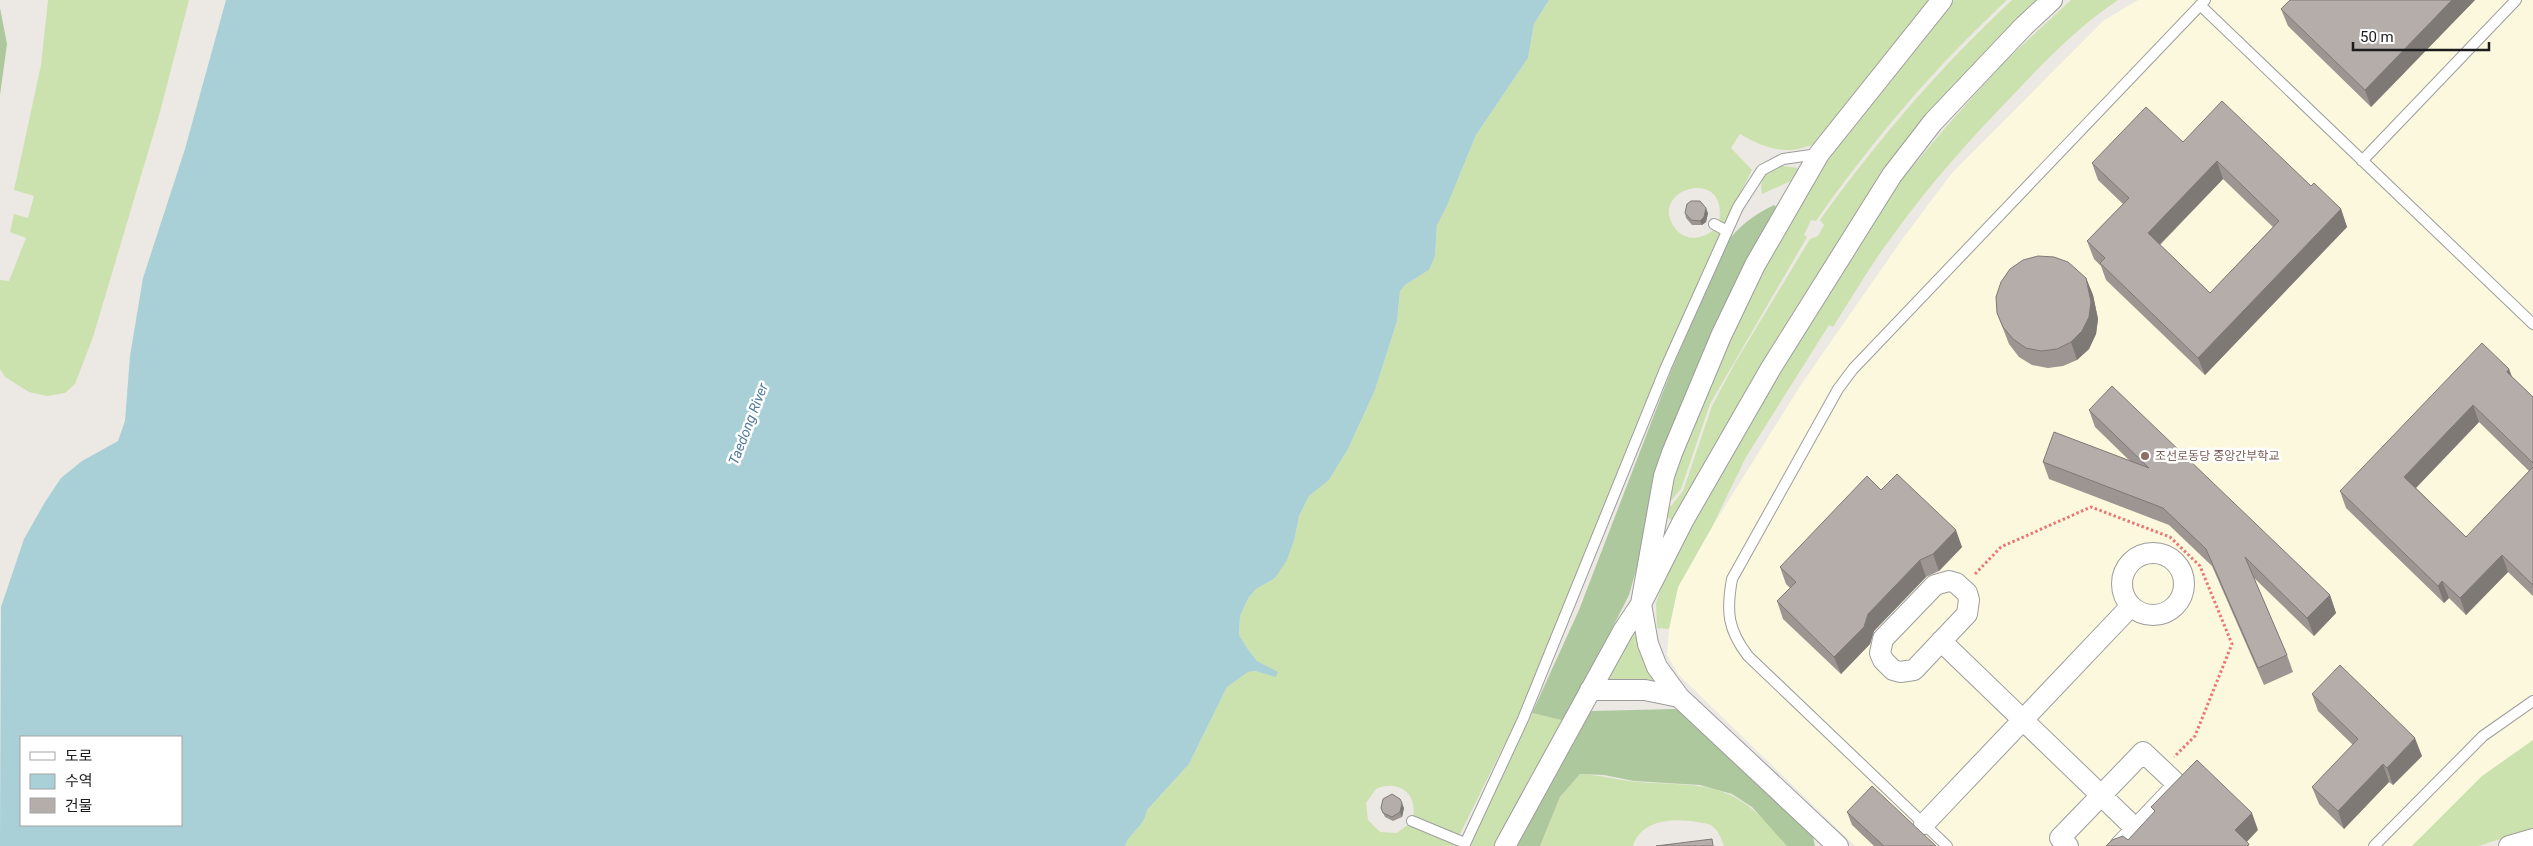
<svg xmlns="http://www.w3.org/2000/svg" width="2533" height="846" font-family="Roboto,'Noto Sans KR',sans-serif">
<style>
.education{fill:#fbf8dd}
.grass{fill:#cce2ae}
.forest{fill:#adc89c}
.water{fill:#a8d0d6;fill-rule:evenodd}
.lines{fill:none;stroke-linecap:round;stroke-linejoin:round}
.lane-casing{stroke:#9d9d9d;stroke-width:12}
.street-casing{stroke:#9d9d9d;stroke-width:22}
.path{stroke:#ea7776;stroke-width:3;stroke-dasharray:2.5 2.5;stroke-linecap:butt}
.lane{stroke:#fff;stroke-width:10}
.street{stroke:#fff;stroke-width:20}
.wall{fill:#9c9591;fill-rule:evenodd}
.shaded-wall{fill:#7f7976}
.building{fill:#b5ada9;stroke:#7f7976;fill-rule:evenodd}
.education-dot{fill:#8d6e63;stroke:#fff;stroke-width:2}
.labels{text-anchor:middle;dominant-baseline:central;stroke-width:5;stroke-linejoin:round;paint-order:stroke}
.education-label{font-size:12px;fill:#785e54;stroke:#fff;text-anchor:start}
.water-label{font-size:14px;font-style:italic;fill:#507b9a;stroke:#fff}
</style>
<rect width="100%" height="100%" fill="#ece8e3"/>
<path class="education" d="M 2138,0 L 2533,0 L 2533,811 L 2479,846 L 1855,846 L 1678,674 L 1667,655 L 1669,629 L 1678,587 L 1712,527 L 1800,386 L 1901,241 L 1951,174 L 2103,21 Z"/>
<path class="grass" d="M 48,0 L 189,0 L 160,112 L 93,337 L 75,384 L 65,393 L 47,396 L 29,392 L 5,377 L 0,369 L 0,280 L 9,281 L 26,238 L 10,232 L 14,214 L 28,218 L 34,196 L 14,190 L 41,65 Z
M 1549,0 L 1932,0 L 1818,142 C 1788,157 1766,149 1740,134 L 1731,148 L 1752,170 L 1725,224 L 1719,221 C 1729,165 1646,189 1675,228 C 1686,243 1704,239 1716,228 L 1721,232 L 1518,717 L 1458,838 L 1413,817 C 1418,793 1397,779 1376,789 L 1366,803 L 1368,820 L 1380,832 L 1397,833 L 1410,823 L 1457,843 L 1456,846 L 1125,846 C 1130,832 1145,826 1147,810 L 1189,764 L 1227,687 L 1248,672 L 1255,671 L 1276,676 L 1277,672 L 1257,661 L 1247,648 L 1239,635 L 1240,616 L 1249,597 L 1256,589 L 1275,578 L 1295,537 L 1299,516 L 1309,496 L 1329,480 L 1348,449 L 1375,390 L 1397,321 L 1400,291 L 1405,285 L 1429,270 L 1435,256 L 1437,225 L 1446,208 L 1476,135 L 1528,58 L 1534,24 Z
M 1954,0 L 2007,0 C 1935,67 1872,141 1816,221 L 1811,220 L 1804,235 L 1807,237 L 1710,404 L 1681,489 L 1669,503 L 1667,502 L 1691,427 L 1761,269 L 1835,142 Z
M 2012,0 L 2050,0 L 1940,111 L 1674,522 L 1667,517 L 1666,507 L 1671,506 L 1683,491 L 1712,406 L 1735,363 L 1810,239 L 1818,236 L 1824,225 L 1820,220 C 1877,141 1940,67 2012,0 Z
M 2071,0 L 2118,0 C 2079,26 2046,60 2014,94 C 1970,139 1928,186 1891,238 C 1870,266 1852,297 1833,327 L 1829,325 L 1746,457 L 1712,527 L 1678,587 L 1669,629 L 1657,628 L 1656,603 L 1664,580 L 1734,445 L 1870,223 L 1902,179 L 1946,127 L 2001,65 Z
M 1777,165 L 1798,168 L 1801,173 L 1800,177 L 1762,194 C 1759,179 1765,172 1777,165 Z
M 1634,629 L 1637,631 L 1657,681 L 1654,683 L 1629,679 L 1612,680 L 1609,678 L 1608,673 Z
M 1532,713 L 1565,721 L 1497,846 L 1469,846 Z
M 2533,740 L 2533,828 L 2479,846 L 2412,846 L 2482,776 Z
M 1580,774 C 1601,775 1616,780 1637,782 C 1692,786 1726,779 1767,823 C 1774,830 1783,837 1787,846 L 1724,846 C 1721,838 1719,831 1712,826 C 1709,823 1702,823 1697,822 C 1675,818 1641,819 1633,846 L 1540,846 L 1560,797 Z"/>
<path class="forest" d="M 0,8 L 7,44 L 0,95 Z
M 1774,205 L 1779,209 L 1645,539 L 1629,595 L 1565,721 L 1532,713 L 1579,610 L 1671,371 L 1726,244 C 1738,226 1754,215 1774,205 Z
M 1675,709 L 1687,713 L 1811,828 L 1815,846 L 1787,846 L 1752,807 L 1732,794 L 1700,785 L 1634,781 L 1604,775 L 1580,774 L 1560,797 L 1540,846 L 1513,846 L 1587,714 L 1592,711 Z"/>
<path class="water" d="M 226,0 L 1549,0 L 1534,24 L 1528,58 L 1476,135 L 1446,208 L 1437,225 L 1435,256 L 1429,270 L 1405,285 L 1400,291 L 1397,321 L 1375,390 L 1348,449 L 1329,480 L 1309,496 L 1299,516 L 1295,537 L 1287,560 L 1275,578 L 1256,589 L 1249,597 L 1240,616 L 1239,635 L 1247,648 L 1257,661 L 1278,672 L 1276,677 L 1255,671 L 1248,672 L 1227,687 L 1189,764 L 1147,810 C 1145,826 1130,832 1125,846 L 0,846 L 1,607 L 24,539 L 45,502 L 61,478 L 82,461 L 118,441 L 125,421 L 130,356 L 143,278 L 185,149 ZM 21,737 L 181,737 L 181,825 L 21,825 Z"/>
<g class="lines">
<defs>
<path id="lane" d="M 2200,5 L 2533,324
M 2362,161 L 2516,0
M 1714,224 L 1727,231
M 1412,821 L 1465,843
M 1464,846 L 1523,719 L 1666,367 L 1738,207 L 1762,170 L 1783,159 L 1818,154
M 1947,846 L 1748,656 C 1728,630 1726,612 1732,579 L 1838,389 L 1853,369 L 2205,0
M 2374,846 L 2483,736 L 2533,701"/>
<path id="street" d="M2122 584a31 31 0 1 1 62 0a31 31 0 1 1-62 0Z
M 1949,581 L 1956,583 L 1967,593 L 1969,600 L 1967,614 L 1914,670 L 1900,672 L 1893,670 L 1883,660 L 1880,653 L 1883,639 L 1935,585 Z
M 1941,641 L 2136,829
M 1590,690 L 1645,690 L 1679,697
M 1924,824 L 2131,606
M 1505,846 L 1623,631 L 1641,604 L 1664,476 L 1672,453 L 1721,336 L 1755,265 L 1819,154 L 1942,0
M 1838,846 L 1679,697 L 1657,667 L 1648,644 L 1641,604 L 1683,521 L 1771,368 L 1892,175 L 1933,122 L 2024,26 L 2052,0
M 2068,846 L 2060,838 L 2143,752 L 2178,785 L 2120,846
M 2509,846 L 2533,839"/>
</defs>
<use href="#lane" class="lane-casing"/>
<use href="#street" class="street-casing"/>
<path class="path" d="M 1975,574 L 2001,547 L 2091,507 L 2170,537 L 2200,566 L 2232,644 L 2195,736 L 2174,757"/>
<use href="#lane" class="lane"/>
<use href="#street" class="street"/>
</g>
<path class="wall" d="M 2475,0 L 2371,107 L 2288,26 L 2281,9 Z
M 2183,142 L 2311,186 L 2341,209 L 2347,227 L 2205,375 L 2106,280 L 2101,266 L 2094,259 L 2087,241 L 2123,204 L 2098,180 L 2092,163 ZM 2223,179 L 2273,227 L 2210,293 L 2160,245 Z
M 1685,213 L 1708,213 L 1706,222 L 1702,225 L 1692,225 L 1686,218 Z
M 2086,278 L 2093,295 L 2098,319 L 2096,334 L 2089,349 L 2077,360 L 2063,366 L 2048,368 L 2032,365 L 2019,357 L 2009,344 L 1997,313 Z
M 2509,369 L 2512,377 L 2533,397 L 2533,596 L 2508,572 L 2466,615 L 2449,598 L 2444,603 L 2346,508 L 2340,491 ZM 2479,422 L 2529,471 L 2466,537 L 2416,488 Z
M 2089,410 L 2330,595 L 2336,613 L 2314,636 L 2253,577 L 2287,655 L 2293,672 L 2264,685 L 2212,566 L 2169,525 L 2049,479 L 2043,462 L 2130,461 L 2095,427 Z
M 1881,490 L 1962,547 L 1939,571 L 1926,577 L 1874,631 L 1870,644 L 1841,674 L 1783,619 L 1777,601 L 1790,588 L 1786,584 L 1780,567 Z
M 2312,694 L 2422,756 L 2393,785 L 2389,782 L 2344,829 L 2319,804 L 2312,787 L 2353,745 L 2318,711 Z
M 1381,808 L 1404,808 L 1402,817 L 1393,821 L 1385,817 Z
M 1847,812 L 1936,846 L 1874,846 L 1852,825 Z"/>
<path class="shaded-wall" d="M 2452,0 L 2475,0 L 2371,107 L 2365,90 Z
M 2217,161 L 2223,179 L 2154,250 L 2148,233 Z
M 1706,208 L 1708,213 L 1706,222 L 1702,225 L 1700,221 Z
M 2341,209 L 2347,227 L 2205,375 L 2198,358 Z
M 2086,278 L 2093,295 L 2098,319 L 2096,334 L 2089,349 L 2077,360 L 2071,342 Z
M 2509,369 L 2515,386 L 2507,372 Z
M 2473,405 L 2479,422 L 2410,494 L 2404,477 Z
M 1956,530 L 1962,547 L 1939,571 L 1933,554 Z
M 2502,555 L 2508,572 L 2466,615 L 2460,598 Z
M 1920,560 L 1926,577 L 1874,631 L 1870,644 L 1841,674 L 1834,657 L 1868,614 Z
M 2442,581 L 2449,598 L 2444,603 L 2438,586 Z
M 2330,595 L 2336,613 L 2314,636 L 2307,618 Z
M 2415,738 L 2422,756 L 2393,785 L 2387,768 Z
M 2383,764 L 2389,782 L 2344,829 L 2338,811 Z
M 1402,803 L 1404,808 L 1402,817 L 1400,812 Z
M 2252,813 L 2258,830 L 2243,846 L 2235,830 Z"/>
<path class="building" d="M 2290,0 L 2452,0 L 2365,90 L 2281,9 Z
M 2222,101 L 2311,186 L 2314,183 L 2341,209 L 2198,358 L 2100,263 L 2105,258 L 2087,241 L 2129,198 L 2092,163 L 2146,107 L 2183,142 ZM 2217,161 L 2279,221 L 2210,293 L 2148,233 Z
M 1691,201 L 1700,201 L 1706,208 L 1704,217 L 1700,221 L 1691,220 L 1685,213 L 1687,204 Z
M 2038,256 L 2054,257 L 2068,262 L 2086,278 L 2091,302 L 2089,317 L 2082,331 L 2071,342 L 2057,349 L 2041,351 L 2026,348 L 2013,339 L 2003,327 L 1997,313 L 1996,297 L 2001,282 L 2010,269 L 2023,260 Z
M 2482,343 L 2509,369 L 2507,372 L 2533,397 L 2533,463 L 2473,405 L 2404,477 L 2466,537 L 2533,467 L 2533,585 L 2502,555 L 2460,598 L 2442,581 L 2438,586 L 2340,491 Z
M 2112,386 L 2330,595 L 2307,618 L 2245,557 L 2287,655 L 2258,668 L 2206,549 L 2163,508 L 2043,462 L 2054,432 L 2149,468 L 2089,410 Z
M 1897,474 L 1956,530 L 1933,554 L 1920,560 L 1868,614 L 1864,627 L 1834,657 L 1777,601 L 1796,582 L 1780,567 L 1867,476 L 1881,490 Z
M 2340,665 L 2415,738 L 2387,768 L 2383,764 L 2338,811 L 2312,787 L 2358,739 L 2312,694 Z
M 2197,760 L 2252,813 L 2235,830 L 2249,844 L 2248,846 L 2106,846 L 2112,840 L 2123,836 L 2128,840 L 2155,811 L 2151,807 Z
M 1872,786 L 1936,846 L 1884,846 L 1847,812 Z
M 1392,794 L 1400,799 L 1402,803 L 1400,812 L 1392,817 L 1383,813 L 1381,808 L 1383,799 Z
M 1712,839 L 1713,846 L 1656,846 Z"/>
<circle class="education-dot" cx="2145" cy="456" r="5"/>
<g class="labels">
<g class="education-label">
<text x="2155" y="456">조선로동당 중앙간부학교</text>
</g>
<g class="water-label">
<text transform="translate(748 424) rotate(-69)">Taedong River</text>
</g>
</g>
<rect x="20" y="736" width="162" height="90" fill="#ffffff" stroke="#a4a4a4"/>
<rect x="30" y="752" width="25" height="8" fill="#ffffff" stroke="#a4a4a4"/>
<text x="65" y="761" font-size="15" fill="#1c1c1c">도로</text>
<rect x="30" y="774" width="25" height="15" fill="#a8d0d6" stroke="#a4a4a4"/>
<text x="65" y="786" font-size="15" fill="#1c1c1c">수역</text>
<rect x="30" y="798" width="25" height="15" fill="#b5ada9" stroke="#a4a4a4"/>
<text x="65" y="811" font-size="15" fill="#1c1c1c">건물</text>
<path d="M2353 42v8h136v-8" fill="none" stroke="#1c1c1c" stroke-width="2.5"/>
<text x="2360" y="42" font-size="15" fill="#1c1c1c" stroke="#ffffff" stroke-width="4" paint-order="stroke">50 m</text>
</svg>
